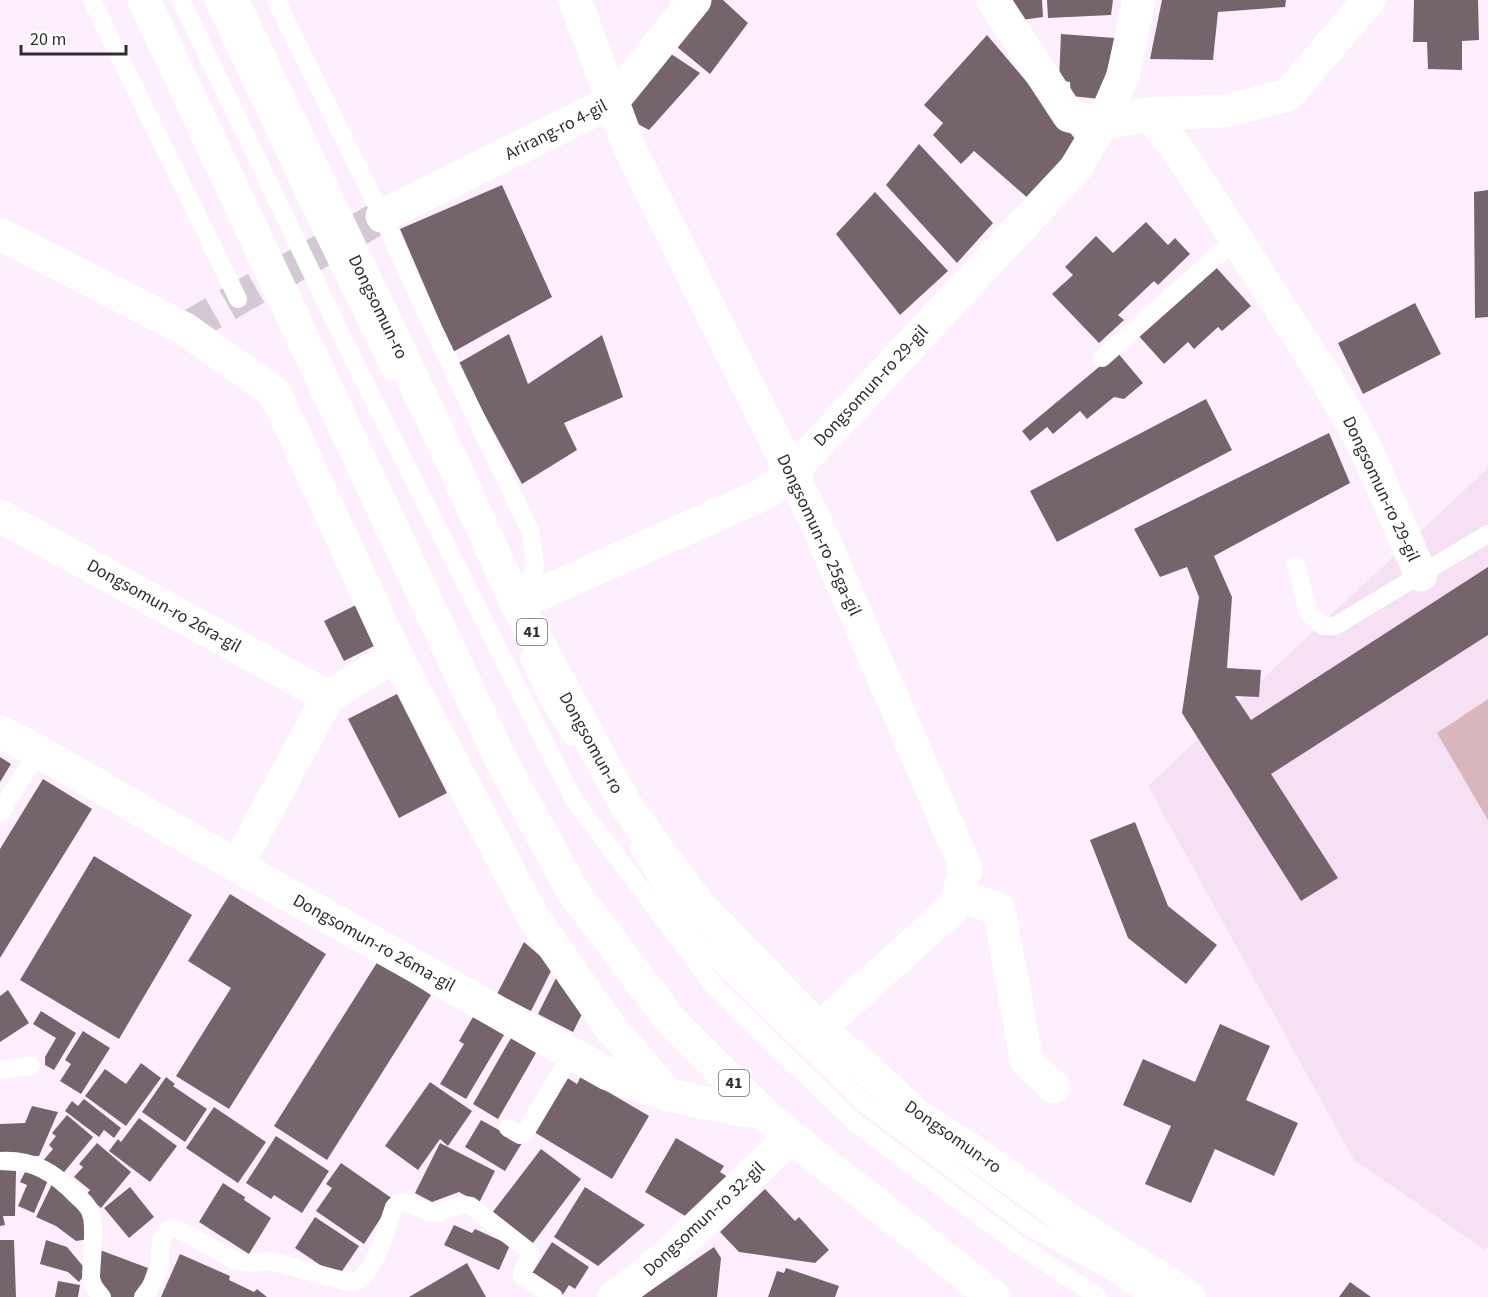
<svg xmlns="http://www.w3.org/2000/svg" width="1488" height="1297" font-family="'Source Sans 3',sans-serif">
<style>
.built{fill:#f5e0f4}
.green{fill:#d9b6bc}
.building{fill:#76646d}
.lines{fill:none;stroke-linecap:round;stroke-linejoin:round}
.tertiary-tunnel{stroke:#d5c8d5;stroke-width:33;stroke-dasharray:33 16;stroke-linecap:butt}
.service{stroke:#fff;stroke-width:18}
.minor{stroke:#fff;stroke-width:33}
.tertiary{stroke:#fff;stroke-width:33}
.primary{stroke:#fff;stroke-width:33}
.labels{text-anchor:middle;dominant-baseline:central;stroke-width:6;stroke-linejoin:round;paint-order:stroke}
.shield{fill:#fff;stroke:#706b70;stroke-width:1.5}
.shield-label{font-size:16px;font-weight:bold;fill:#322c32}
.street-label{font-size:18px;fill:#322c32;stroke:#fff}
</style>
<rect width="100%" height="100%" fill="#feeffe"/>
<path class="built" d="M 1488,468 L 1488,1247 L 1485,1250 L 1354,1160 L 1148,786 Z"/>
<path class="green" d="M 1488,699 L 1488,820 L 1437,733 Z"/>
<path class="building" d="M 709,0 L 723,0 L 748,23 L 710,74 L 671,42 Z
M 1002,0 L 1042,0 L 1043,17 L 1015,21 Z
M 1047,0 L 1113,0 L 1111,15 L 1048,18 Z
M 1162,0 L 1286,0 L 1285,7 L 1218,12 L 1213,60 L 1150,59 Z
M 1414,0 L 1478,0 L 1479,40 L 1462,41 L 1462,70 L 1428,69 L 1427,42 L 1413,42 Z
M 1061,34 L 1115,38 L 1100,99 L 1071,96 L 1070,82 L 1059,80 Z
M 987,35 L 1077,141 L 1029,199 L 974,151 L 961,164 L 933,135 L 943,123 L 924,105 Z
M 665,50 L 700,73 L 649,130 L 638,124 L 623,101 Z
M 919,144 L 993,223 L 957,263 L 886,185 Z
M 502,185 L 552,297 L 453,352 L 400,229 Z
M 1488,190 L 1488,317 L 1475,318 L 1474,192 Z
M 875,192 L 948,271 L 900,315 L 836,234 Z
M 1146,222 L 1168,245 L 1175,238 L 1190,254 L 1158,285 L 1154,281 L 1118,315 L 1124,320 L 1099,343 L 1052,294 L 1073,275 L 1065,267 L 1096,236 L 1113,253 Z
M 1214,265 L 1251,306 L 1222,331 L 1218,327 L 1194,349 L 1188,342 L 1164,364 L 1137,334 Z
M 1415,303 L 1441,354 L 1363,394 L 1338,343 Z
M 509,334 L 528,384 L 602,335 L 623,397 L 564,423 L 577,450 L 522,484 L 457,364 Z
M 1117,352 L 1143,383 L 1124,399 L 1114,397 L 1087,419 L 1080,411 L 1053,434 L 1047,427 L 1030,441 L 1022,431 Z
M 1206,399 L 1232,450 L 1057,542 L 1030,491 Z
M 1329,433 L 1350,483 L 1214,556 L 1232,597 L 1227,668 L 1261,670 L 1259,697 L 1235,696 L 1251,720 L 1488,567 L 1488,635 L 1271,774 L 1338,878 L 1301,901 L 1182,713 L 1199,597 L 1187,567 L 1160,577 L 1134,529 Z
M 362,602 L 382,642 L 344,661 L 324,621 Z
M 397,694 L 447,793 L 399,818 L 348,719 Z
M 0,757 L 11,764 L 0,782 Z
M 43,779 L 92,809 L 0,958 L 0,849 Z
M 1135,822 L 1168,906 L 1217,945 L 1186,984 L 1128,938 L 1090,840 Z
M 94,856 L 192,915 L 119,1039 L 20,980 Z
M 230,894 L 326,954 L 229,1109 L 176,1076 L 231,988 L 188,961 Z
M 524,942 L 553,967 L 531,1011 L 497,994 Z
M 378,961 L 431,995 L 327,1160 L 274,1126 Z
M 560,970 L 586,1006 L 573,1032 L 538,1014 Z
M 8,990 L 29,1023 L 0,1042 L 0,996 Z
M 41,1011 L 76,1033 L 54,1070 L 45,1065 L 45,1057 L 56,1038 L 33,1024 Z
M 473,1017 L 504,1035 L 466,1099 L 440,1084 L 464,1044 L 459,1041 Z
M 1220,1024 L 1270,1046 L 1246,1100 L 1298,1123 L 1274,1176 L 1215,1149 L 1191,1203 L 1145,1184 L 1171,1126 L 1123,1105 L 1143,1059 L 1195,1082 Z
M 83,1031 L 110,1048 L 81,1094 L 60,1081 L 71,1064 L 65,1060 Z
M 511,1038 L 536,1053 L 498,1119 L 473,1104 Z
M 141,1063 L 161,1078 L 126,1126 L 85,1096 L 105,1069 L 126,1084 Z
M 581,1076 L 649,1116 L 612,1179 L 534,1132 L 566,1077 L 577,1084 Z
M 166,1077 L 175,1084 L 173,1086 L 207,1109 L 185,1142 L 142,1112 Z
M 430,1082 L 472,1111 L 448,1146 L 440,1139 L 418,1170 L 385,1146 Z
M 84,1099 L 121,1128 L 114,1138 L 104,1130 L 99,1137 L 65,1111 L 72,1101 L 78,1106 Z
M 32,1106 L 58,1112 L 39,1156 L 0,1156 L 0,1124 L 25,1123 Z
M 214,1107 L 266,1142 L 238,1183 L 186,1148 Z
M 67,1115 L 93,1137 L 60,1177 L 42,1162 L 53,1149 L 49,1145 L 56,1136 L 52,1133 Z
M 139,1118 L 177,1146 L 150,1182 L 109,1151 L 118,1139 L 121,1142 Z
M 481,1120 L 522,1143 L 505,1171 L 465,1147 Z
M 276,1136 L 329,1171 L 302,1213 L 274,1195 L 271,1199 L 246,1183 Z
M 676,1138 L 724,1166 L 720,1172 L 731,1179 L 687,1217 L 645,1192 Z
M 97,1143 L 131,1172 L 101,1208 L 86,1195 L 90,1190 L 74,1177 L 83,1167 L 79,1164 Z
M 440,1143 L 495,1171 L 479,1203 L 459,1192 L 432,1202 L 415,1193 Z
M 541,1149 L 581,1179 L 530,1247 L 489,1217 Z
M 341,1163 L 393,1199 L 364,1244 L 316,1211 L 332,1188 L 326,1184 Z
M 27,1168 L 49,1178 L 34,1213 L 18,1206 L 27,1185 L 20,1182 Z
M 0,1170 L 16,1171 L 15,1216 L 3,1216 L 5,1225 L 0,1226 Z
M 54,1180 L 88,1215 L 89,1239 L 76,1241 L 56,1226 L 36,1217 Z
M 223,1183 L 245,1197 L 244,1200 L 271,1218 L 249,1254 L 199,1222 Z
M 130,1187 L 154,1217 L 129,1238 L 104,1208 Z
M 585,1187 L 645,1225 L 598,1266 L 554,1237 Z
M 765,1189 L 795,1221 L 799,1217 L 829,1250 L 815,1263 L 739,1252 L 720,1232 Z
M 315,1217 L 359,1246 L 338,1277 L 295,1248 Z
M 454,1225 L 472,1233 L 475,1229 L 510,1245 L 499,1270 L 444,1245 Z
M 0,1240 L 14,1240 L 16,1297 L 0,1297 Z
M 46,1240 L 67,1247 L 87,1271 L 79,1282 L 68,1272 L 40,1264 Z
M 552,1242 L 589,1267 L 575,1289 L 569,1285 L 562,1296 L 531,1275 Z
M 714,1247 L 721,1258 L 717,1297 L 641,1297 Z
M 100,1250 L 148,1268 L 140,1291 L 134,1297 L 108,1297 L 98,1278 Z
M 180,1254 L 230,1276 L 229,1280 L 254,1292 L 257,1289 L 267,1297 L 161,1297 Z
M 467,1263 L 486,1297 L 409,1297 Z
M 786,1268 L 839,1286 L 835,1297 L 768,1297 L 777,1271 L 784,1273 Z
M 58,1281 L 80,1285 L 78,1297 L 55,1297 Z
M 1350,1282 L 1371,1297 L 1339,1297 Z"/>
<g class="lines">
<path class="tertiary-tunnel" d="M 185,329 L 382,216"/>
<path class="service" d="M 92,0 L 238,299
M 181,0 L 351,355 L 574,800 L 715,987 L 853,1121 L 1016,1243 L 1098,1297
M 213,0 L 317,220 L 391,371
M 276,0 L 382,216 L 432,326 L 531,533 L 535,568 L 518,602
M 1102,358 L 1236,239
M 1296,566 L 1309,614 L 1323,626 L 1335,626 L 1488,534
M 529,658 L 548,698 L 572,737
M 0,813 L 38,751
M 639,848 L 693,936 L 864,1103 L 1030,1227 L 1113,1272 L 1149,1297
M 0,1070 L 31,1066
M 508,1128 L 520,1135 L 525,1133 L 572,1054
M 0,1161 C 33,1159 55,1173 77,1196 C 83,1201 89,1206 91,1214 C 96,1228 91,1262 91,1279 L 94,1287 L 102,1297
M 143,1297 C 149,1289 155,1282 158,1272 C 163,1257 155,1236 171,1228 L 184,1232 L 234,1260 L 249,1263 L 270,1261 L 352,1283 C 375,1276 386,1229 394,1207 L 398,1203 C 413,1200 421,1213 434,1213 C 448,1213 457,1202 471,1206 L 530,1252 L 531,1254 L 522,1273 L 522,1276 L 554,1297"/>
<path class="minor" d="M 575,0 L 631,151 L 815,520 L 966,868 L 955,906 L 819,1029
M 993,0 L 1069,116 L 1102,124 L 1149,114 L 1181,154 L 1325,377 L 1354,426 L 1368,454 L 1421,575
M 613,101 L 695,0
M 1149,114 L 1226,111 L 1288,95 L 1369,0
M 0,234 L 185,329
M 0,516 L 328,697
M 517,604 L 766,493 L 791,473 L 1075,169 L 1102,124 L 1123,76 L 1139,0
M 0,732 L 38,751 L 237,866 L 608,1074 C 659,1095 710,1105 763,1113
M 237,866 L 328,697 L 396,655
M 959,896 L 999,909 L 1027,1062 L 1054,1087
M 614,1297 L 649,1271 L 674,1249 L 791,1137"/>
<path class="tertiary" d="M 382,216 L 613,101
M 185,329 L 275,393 L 396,655 L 533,917 L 607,1023 L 668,1095"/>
<path class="primary" d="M 144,0 L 503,764 L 573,891 L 671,1021 L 763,1113 L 791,1137 L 994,1297
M 232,0 L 450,457 L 517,604 L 628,809 L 700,906 L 819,1029 L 866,1068 L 915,1114 L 980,1156 L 1068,1219 L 1189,1297"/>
</g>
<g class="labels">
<g class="shield">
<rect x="517" y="619" width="30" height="26" rx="4.5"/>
<rect x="719" y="1070" width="30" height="26" rx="4.5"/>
</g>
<g class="shield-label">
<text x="532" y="632">41</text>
<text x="734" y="1083">41</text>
</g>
<g class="street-label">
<text transform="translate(556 130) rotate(-27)">Arirang-ro 4-gil</text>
<text transform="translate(378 307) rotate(64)">Dongsomun-ro</text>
<text transform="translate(871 386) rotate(-47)">Dongsomun-ro 29-gil</text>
<text transform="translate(1381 489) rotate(65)">Dongsomun-ro 29-gil</text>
<text transform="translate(819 535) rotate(65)">Dongsomun-ro 25ga-gil</text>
<text transform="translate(164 606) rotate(29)">Dongsomun-ro 26ra-gil</text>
<text transform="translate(591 743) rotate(61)">Dongsomun-ro</text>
<text transform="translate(374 943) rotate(29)">Dongsomun-ro 26ma-gil</text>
<text transform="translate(953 1137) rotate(35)">Dongsomun-ro</text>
<text transform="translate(704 1219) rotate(-43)">Dongsomun-ro 32-gil</text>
</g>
</g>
<path d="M21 45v9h105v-9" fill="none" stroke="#322c32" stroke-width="3"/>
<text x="30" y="45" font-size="18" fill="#322c32" stroke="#ffffff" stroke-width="4.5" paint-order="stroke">20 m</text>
</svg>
